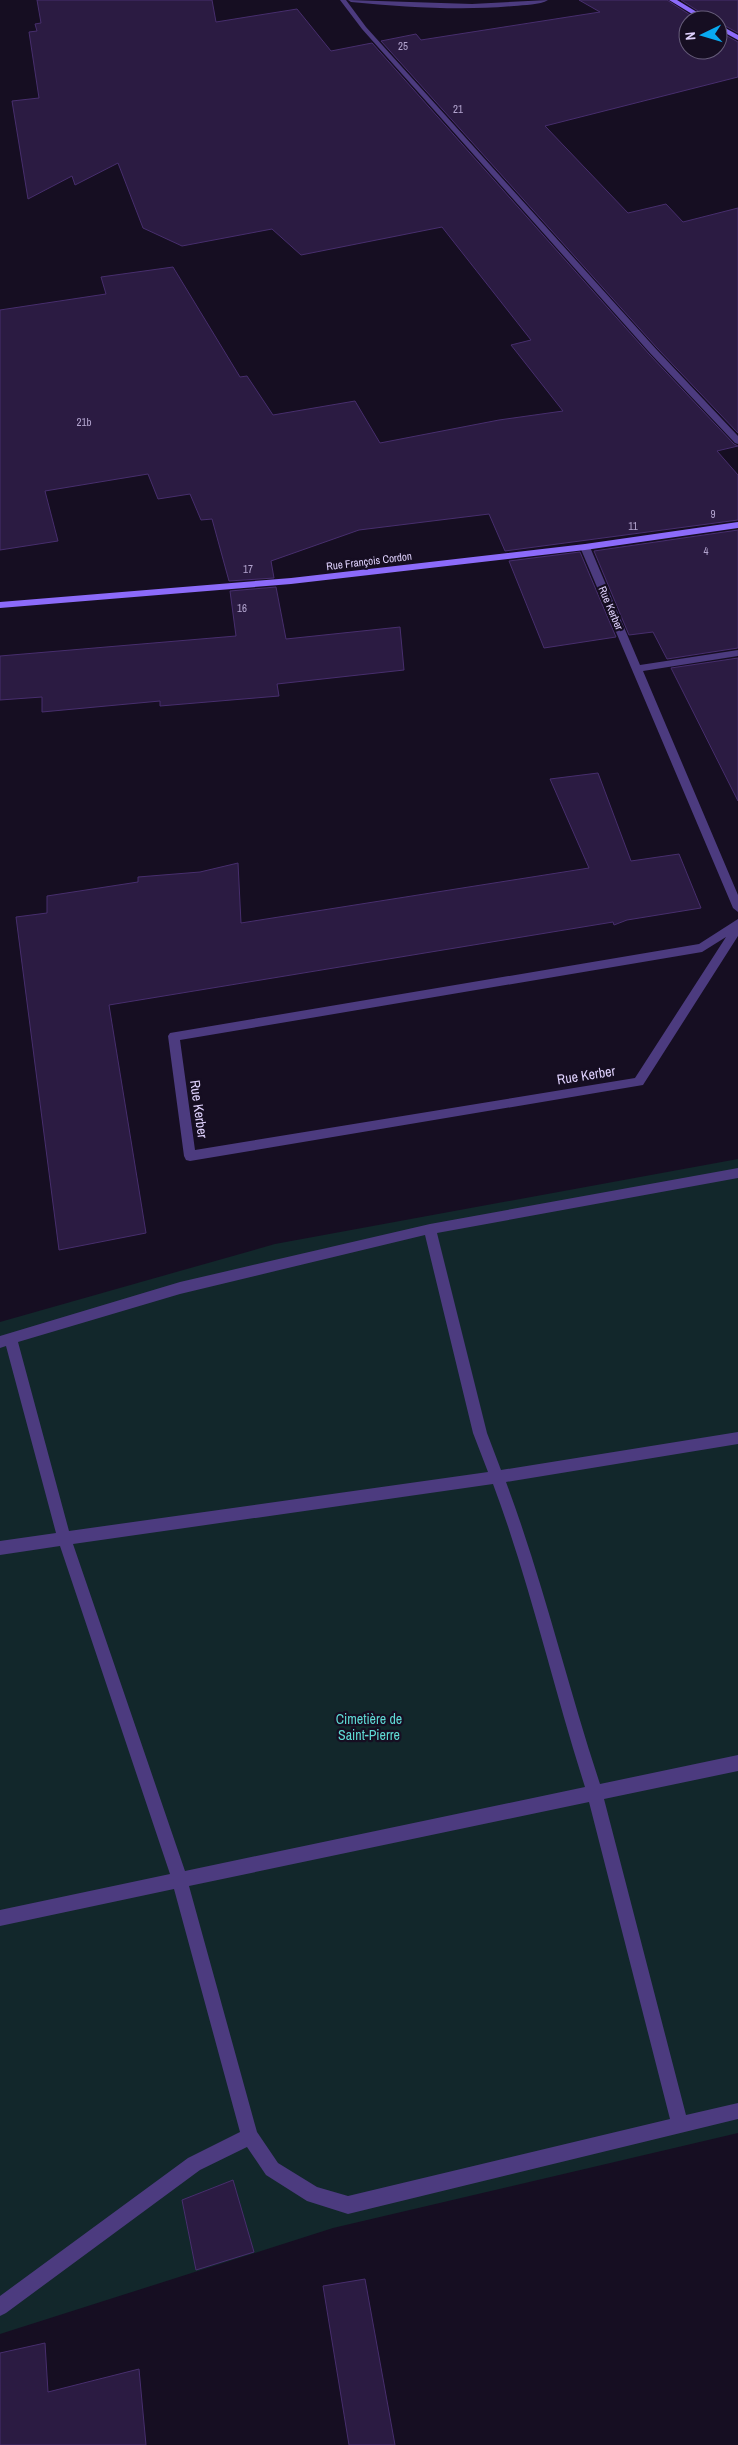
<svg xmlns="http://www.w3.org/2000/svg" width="738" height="2445" font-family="'Archivo Narrow',sans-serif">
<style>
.green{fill:#12272b}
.building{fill:#2b1b42;stroke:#472e6d}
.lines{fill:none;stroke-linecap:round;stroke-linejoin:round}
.lane{fill:#4c3b7f;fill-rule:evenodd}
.street{fill:#4c3b7f;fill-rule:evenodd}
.secondary{fill:#8c6bfa;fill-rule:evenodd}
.labels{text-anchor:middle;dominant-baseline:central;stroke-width:4.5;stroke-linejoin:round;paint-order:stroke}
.number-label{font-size:11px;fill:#b2a4ce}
.far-street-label{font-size:11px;fill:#dfd1fd;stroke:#160e22}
.street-label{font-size:14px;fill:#dfd1fd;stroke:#160e22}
.park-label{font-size:14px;fill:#5fdad5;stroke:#160e22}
</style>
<rect width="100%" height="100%" fill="#160e22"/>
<path class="green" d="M 738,1159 L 738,2133 L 333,2228 L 0,2334 L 0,1322 L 275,1244 Z"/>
<path class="building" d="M 37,0 L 212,0 L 216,22 L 297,9 L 331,51 L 372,43 L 649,354 L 734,444 L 738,446 L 717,451 L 738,475 L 738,520 L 505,551 L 489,514 L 359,530 L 271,561 L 274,578 L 229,581 L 212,519 L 201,520 L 190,494 L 158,499 L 148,474 L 45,491 L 58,541 L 0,550 L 0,310 L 106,294 L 101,277 L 173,267 L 240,377 L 247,376 L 273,415 L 355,401 L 380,443 L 499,420 L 563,411 L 511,345 L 531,340 L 442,227 L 301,255 L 272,229 L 182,246 L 143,228 L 118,163 L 75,185 L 72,176 L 28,199 L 12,101 L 39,98 L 29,32 L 37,31 L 35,24 L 41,23 Z
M 579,0 L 667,0 L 698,20 L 688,20 L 688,50 L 718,50 L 718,31 L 738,42 L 738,77 L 545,126 L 628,213 L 666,204 L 683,222 L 738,208 L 738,433 L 657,348 L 381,41 L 416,34 L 421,40 L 600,12 Z
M 681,0 L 738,0 L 738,33 L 718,22 L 718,20 L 712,20 Z
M 738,530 L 738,648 L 667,659 L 653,632 L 629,635 L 594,551 Z
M 580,552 L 616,637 L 544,648 L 509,561 Z
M 276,587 L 286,639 L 400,627 L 404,670 L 277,684 L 279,696 L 160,706 L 160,701 L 42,712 L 42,697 L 0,700 L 0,656 L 236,636 L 230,591 Z
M 738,658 L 738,801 L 671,668 Z
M 598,773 L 631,861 L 679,854 L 701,908 L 627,920 L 614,925 L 613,922 L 109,1005 L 146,1233 L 59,1250 L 16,917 L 47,913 L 47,896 L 138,882 L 138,877 L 200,872 L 238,863 L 241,923 L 589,868 L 550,779 Z
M 233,2180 L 254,2252 L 196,2270 L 182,2200 Z
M 365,2279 L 395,2445 L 349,2445 L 323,2286 Z
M 45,2343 L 48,2392 L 139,2369 L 146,2445 L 0,2445 L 0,2353 Z"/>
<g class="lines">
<path class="lane" d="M 738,1168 L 738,1178 L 437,1233 L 487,1433 L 501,1470 L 738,1432 L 738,1444 L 506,1482 C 543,1581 567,1684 600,1784 L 738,1755 L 738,1771 L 604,1799 L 686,2115 L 738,2103 L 738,2119 L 348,2214 L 307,2201 L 266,2175 L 247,2147 L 200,2170 L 6,2313 L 0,2316 L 0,2296 L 188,2158 L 240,2132 L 174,1889 L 0,1926 L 0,1910 L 170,1874 L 60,1546 L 0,1555 L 0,1541 L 56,1533 L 6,1346 L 0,1348 L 0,1336 L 180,1282 L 430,1224 ZM 425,1235 L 473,1433 L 488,1472 L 69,1531 L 18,1342 L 180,1294 ZM 493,1484 C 530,1583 553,1687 585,1787 L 185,1871 L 73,1544 ZM 589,1802 L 670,2119 L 348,2196 L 317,2187 L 278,2163 L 257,2132 L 189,1886 Z"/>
<path class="street" d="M 340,0 L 346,0 L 366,27 L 656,349 L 738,436 L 738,444 L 735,443 L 650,353 L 362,29 Z
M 348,0 L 472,4 L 548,0 C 540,5 524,5 514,6 C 460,11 405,7 351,2 Z
M 585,544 L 590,547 L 640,665 L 738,650 L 738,656 L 643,671 L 738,895 L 738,912 L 733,908 L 580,547 Z
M 738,919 L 738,936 L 643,1085 L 190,1161 L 186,1160 L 184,1156 L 168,1036 L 170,1033 L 699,944 ZM 726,937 L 635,1078 L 195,1150 L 180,1040 L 702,952 Z"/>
<path class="secondary" d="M 669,0 L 677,0 L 710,20 L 702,20 Z
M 718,24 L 738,35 L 738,40 L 718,29 Z
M 738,522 L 738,528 L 585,550 L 291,584 L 0,608 L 0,602 L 291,578 L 585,544 Z"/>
</g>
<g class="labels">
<g class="number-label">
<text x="403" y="46">25</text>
<text x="458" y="109">21</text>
<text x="84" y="422">21b</text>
<text x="713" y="514">9</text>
<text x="633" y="526">11</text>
<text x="706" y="551">4</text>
<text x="248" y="569">17</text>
<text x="242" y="608">16</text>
</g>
<g class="far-street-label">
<text transform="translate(369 561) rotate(-7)">Rue François Cordon</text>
<text transform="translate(611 608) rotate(67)">Rue Kerber</text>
</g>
<g class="street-label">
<text transform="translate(586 1075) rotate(-9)">Rue Kerber</text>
<text transform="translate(199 1109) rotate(82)">Rue Kerber</text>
</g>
<g class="park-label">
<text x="369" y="1719">Cimetière de<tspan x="369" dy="16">Saint-Pierre</tspan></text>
</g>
</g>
<g transform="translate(703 35) rotate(265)"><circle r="24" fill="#160e22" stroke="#665c7a"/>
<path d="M0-4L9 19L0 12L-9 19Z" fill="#09aaf1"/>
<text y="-8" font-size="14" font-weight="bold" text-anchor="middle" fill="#dfd1fd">N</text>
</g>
</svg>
